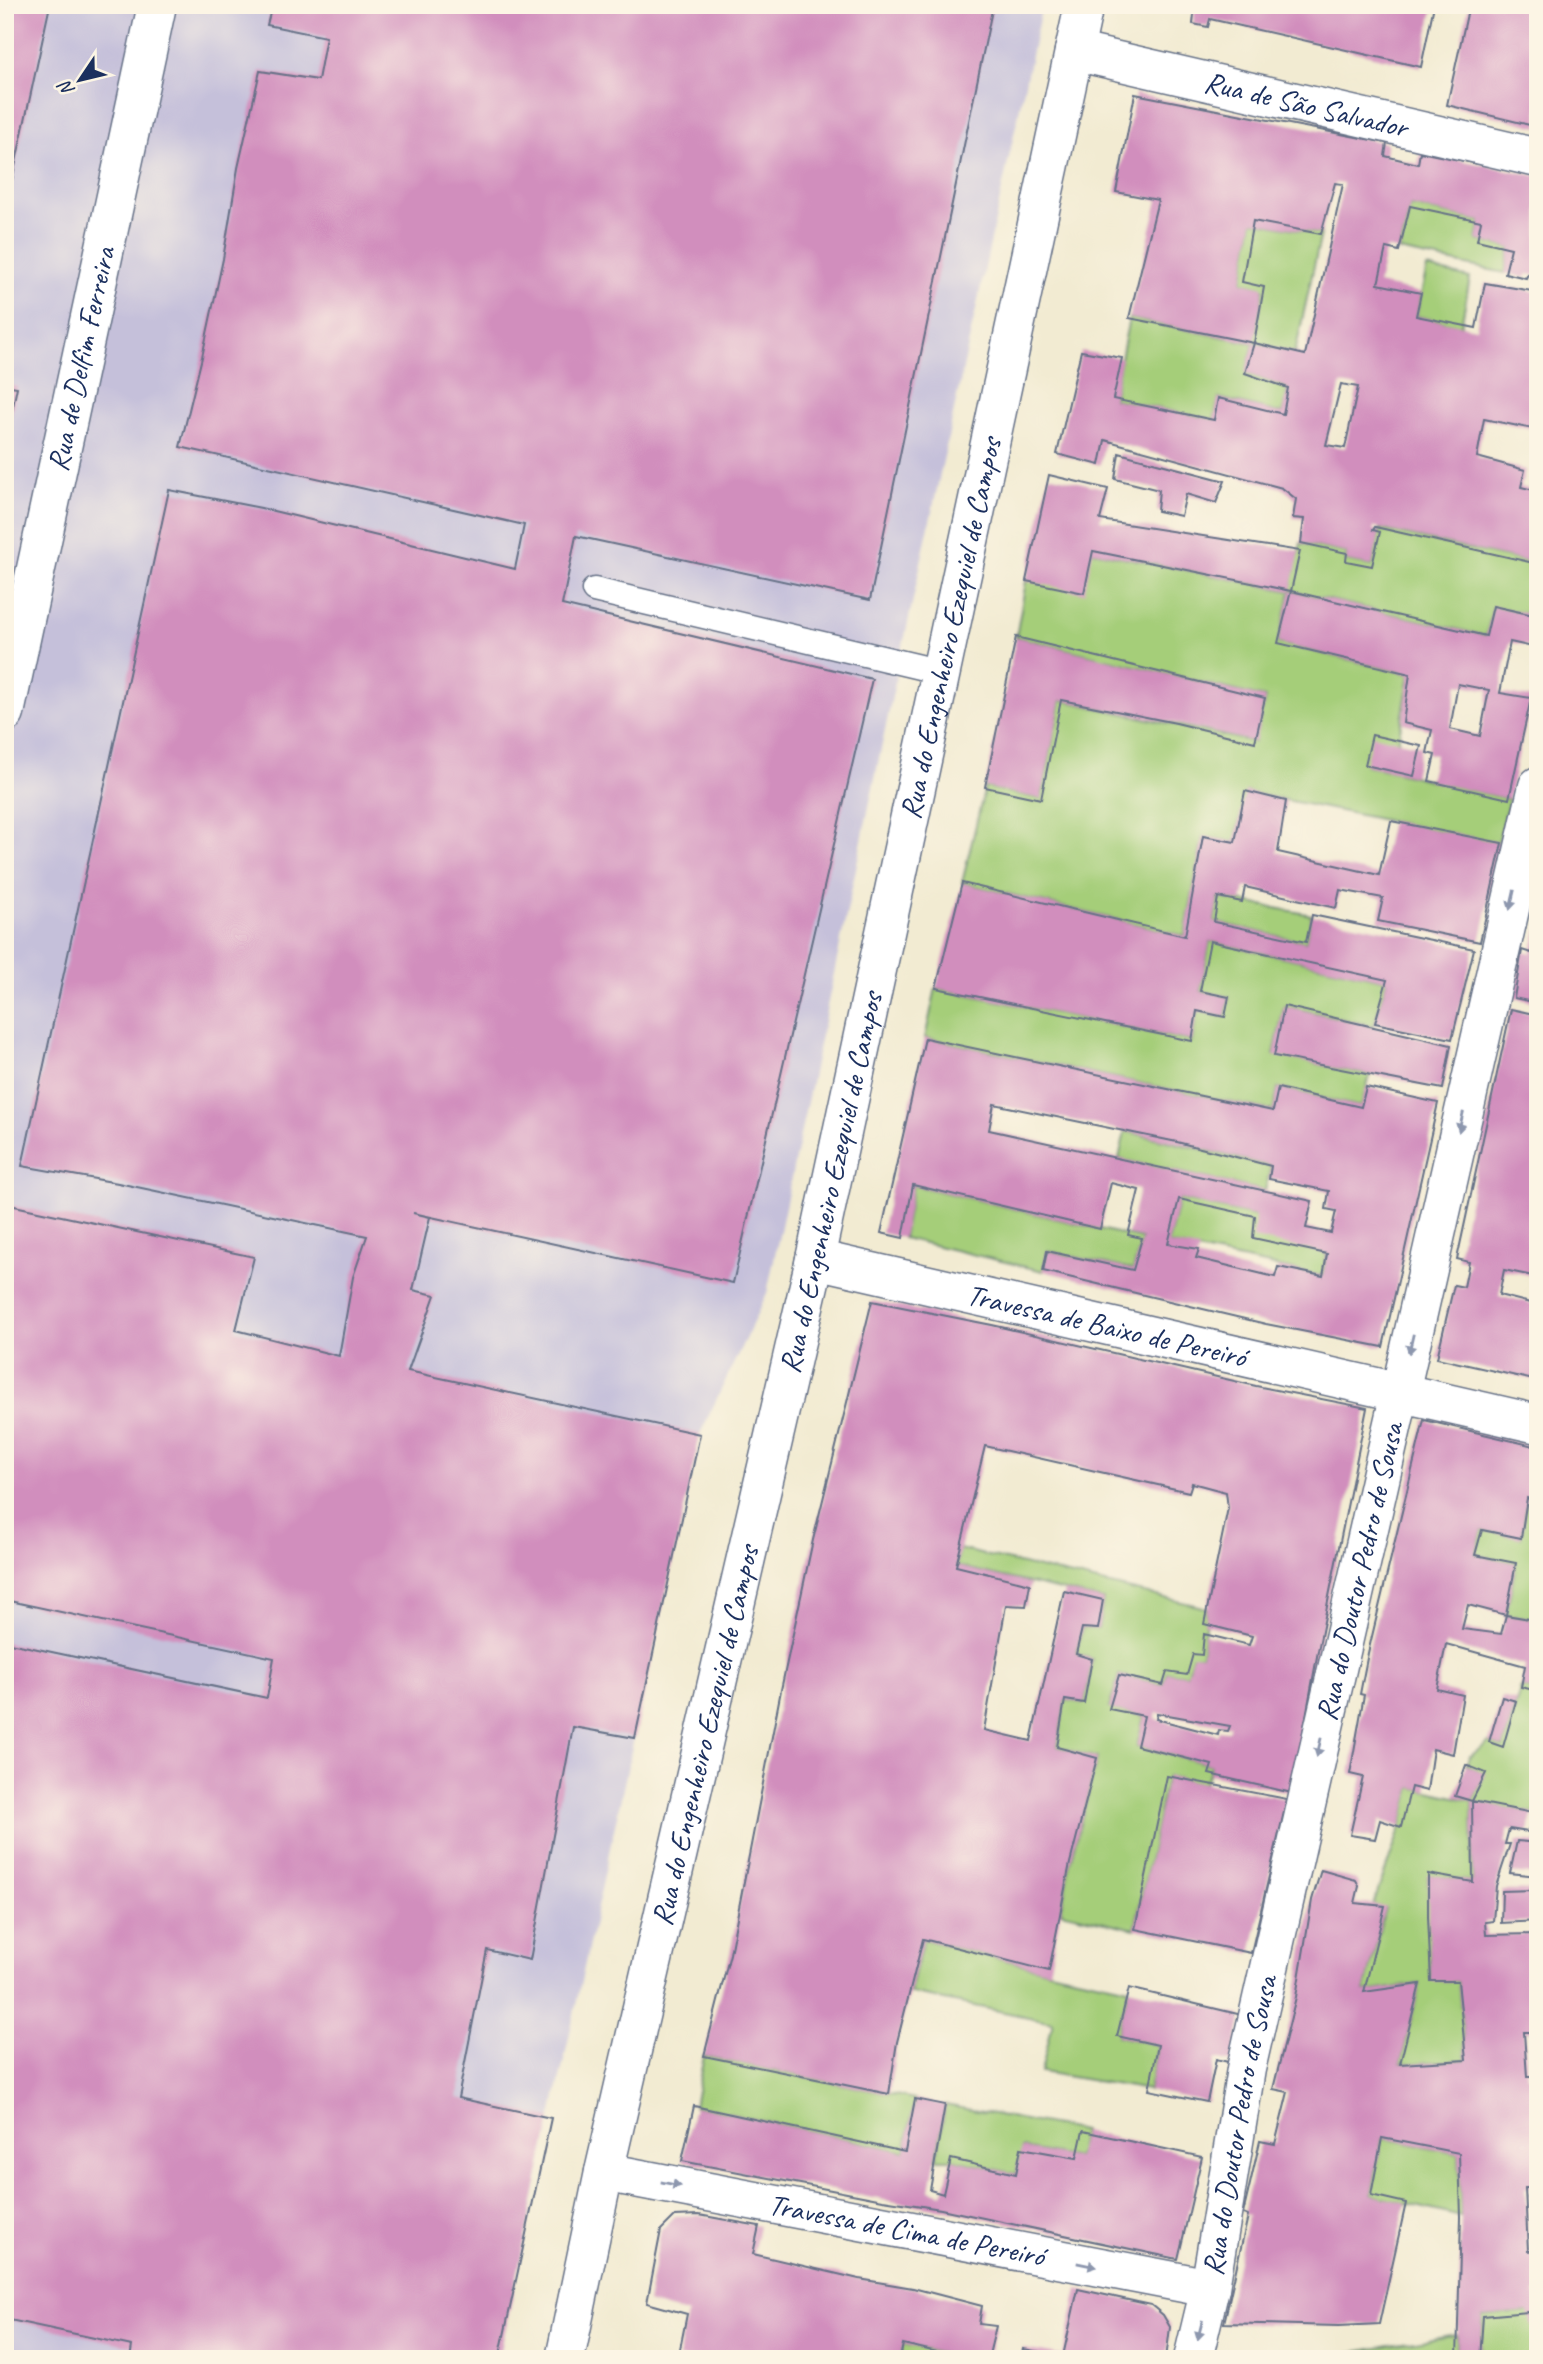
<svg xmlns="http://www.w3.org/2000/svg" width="1543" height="2364" font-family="Caveat,sans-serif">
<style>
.industrial{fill:#c5c0da}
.green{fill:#a5ce79;stroke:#607e6c;stroke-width:2}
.building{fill:#d18ebd;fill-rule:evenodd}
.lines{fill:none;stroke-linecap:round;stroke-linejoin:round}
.service-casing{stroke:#667187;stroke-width:27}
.minor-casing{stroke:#667187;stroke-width:41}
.tertiary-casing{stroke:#667187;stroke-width:41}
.service{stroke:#fff;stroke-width:24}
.minor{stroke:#fff;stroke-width:38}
.tertiary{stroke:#fff;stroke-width:38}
.oneway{fill:#8d97ae}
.labels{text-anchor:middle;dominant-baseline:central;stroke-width:5;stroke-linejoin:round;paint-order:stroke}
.street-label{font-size:30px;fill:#1b2f5e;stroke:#fcf5e5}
</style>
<rect width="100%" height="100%" fill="#fcf5e5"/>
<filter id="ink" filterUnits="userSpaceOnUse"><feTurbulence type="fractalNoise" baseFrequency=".0143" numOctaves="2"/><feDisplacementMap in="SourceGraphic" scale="14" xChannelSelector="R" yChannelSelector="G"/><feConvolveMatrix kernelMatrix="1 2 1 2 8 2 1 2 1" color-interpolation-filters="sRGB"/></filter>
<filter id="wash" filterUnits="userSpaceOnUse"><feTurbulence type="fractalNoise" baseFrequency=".00686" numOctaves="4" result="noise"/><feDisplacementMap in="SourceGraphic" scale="28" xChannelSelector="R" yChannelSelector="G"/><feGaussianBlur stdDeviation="1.57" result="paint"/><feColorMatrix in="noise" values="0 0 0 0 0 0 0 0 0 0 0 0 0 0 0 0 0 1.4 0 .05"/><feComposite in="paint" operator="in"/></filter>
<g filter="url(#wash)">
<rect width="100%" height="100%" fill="#f2ebd2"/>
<path class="industrial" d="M 5,5 L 1042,5 L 897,673 L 767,1293 L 700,1434 L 499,2359 L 5,2359 Z"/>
<path class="green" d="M 1410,206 L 1481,221 L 1477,240 L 1511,248 L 1505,273 L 1399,251 Z
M 1253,221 L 1321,234 L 1295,353 L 1254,343 L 1246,373 L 1288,388 L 1283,414 L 1219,398 L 1214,420 L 1113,399 L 1129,318 L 1253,343 L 1264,288 L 1242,282 Z
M 1427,268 L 1470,278 L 1461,326 L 1416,316 Z
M 1380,529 L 1538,564 L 1538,616 L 1493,607 L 1486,636 L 1291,591 L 1278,643 L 1410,674 L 1398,742 L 1366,765 L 1509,799 L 1498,843 L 1246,792 L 1235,842 L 1203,837 L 1185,936 L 962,883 L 985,787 L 1041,799 L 1061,700 L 1254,742 L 1265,698 L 1016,637 L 1026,581 L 1093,551 L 1290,591 L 1301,543 L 1347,553 L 1346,561 L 1372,566 Z
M 1218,897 L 1312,915 L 1306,942 L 1214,922 Z
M 1210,941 L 1387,980 L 1374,1026 L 1284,1006 L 1274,1055 L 1370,1075 L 1361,1107 L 1278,1088 L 1273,1111 L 925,1038 L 936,988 L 1192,1041 L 1197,1011 L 1225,1017 L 1229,997 L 1200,991 Z
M 1125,1131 L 1271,1166 L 1265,1191 L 1119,1159 Z
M 913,1185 L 1142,1239 L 1133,1270 L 1048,1251 L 1043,1271 L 903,1238 Z
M 1179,1199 L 1255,1216 L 1327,1254 L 1323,1276 L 1168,1244 Z
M 1527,1498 L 1538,1501 L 1538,1606 L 1535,1620 L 1506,1615 L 1516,1563 L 1475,1555 L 1482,1530 L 1521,1537 Z
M 959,1549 L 1207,1608 L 1202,1655 L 1193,1655 L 1187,1675 L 1167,1672 L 1163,1685 L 1119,1675 L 1109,1708 L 1144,1716 L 1137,1746 L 1212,1765 L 1204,1784 L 1167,1776 L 1135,1929 L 1061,1912 L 1070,1863 L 1097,1758 L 1057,1747 L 1065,1700 L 1084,1703 L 1092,1659 L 1076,1654 L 1082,1628 L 1098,1629 L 1103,1600 L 956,1566 Z
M 1521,1687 L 1538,1691 L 1538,1814 L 1472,1802 L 1473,1882 L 1428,1875 L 1431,1980 L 1458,1981 L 1466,2060 L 1400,2064 L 1420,1984 L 1364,1992 L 1385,1908 L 1373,1905 L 1401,1827 L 1411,1787 L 1472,1801 L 1485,1774 L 1466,1765 L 1469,1757 L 1489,1742 L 1503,1747 Z
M 923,1939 L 1049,1971 L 1129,1988 L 1117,2036 L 1158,2045 L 1149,2090 L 1041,2072 L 1053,2022 L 910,1993 Z
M 704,2056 L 915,2099 L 905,2152 L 694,2106 Z
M 945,2105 L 1083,2131 L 1077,2158 L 1022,2148 L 1016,2174 L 951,2159 L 937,2159 Z
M 1382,2138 L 1459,2153 L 1461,2217 L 1371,2195 Z
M 1528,2312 L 1538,2326 L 1538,2359 L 1480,2359 L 1483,2316 Z
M 1457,2335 L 1457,2359 L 1323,2359 L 1323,2357 Z
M 903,2344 L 967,2359 L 900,2359 Z"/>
<g id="blocks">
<path class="building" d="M 5,5 L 50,5 L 6,208 L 5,208 Z
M 272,5 L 993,5 L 870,600 L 576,536 L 562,605 L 872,679 L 733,1283 L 413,1213 L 430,1217 L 413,1290 L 435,1295 L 408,1371 L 700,1434 L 635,1738 L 573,1727 L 530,1960 L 487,1950 L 458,2098 L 551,2118 L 499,2359 L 130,2359 L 132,2346 L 5,2319 L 5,1642 L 267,1698 L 274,1658 L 5,1600 L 5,1204 L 254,1257 L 236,1330 L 339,1356 L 353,1277 L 367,1236 L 118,1183 L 22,1166 L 169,490 L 261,508 L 515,569 L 524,525 L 180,447 L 202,357 L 223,259 L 238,168 L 260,71 L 318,80 L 326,37 L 267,25 Z
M 1195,5 L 1434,5 L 1421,67 L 1210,19 L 1208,27 L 1193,24 Z
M 1469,5 L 1527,5 L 1538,8 L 1538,127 L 1447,105 Z
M 1135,94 L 1387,143 L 1385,156 L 1418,164 L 1420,152 L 1538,176 L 1538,276 L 1528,274 L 1526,278 L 1505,273 L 1511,248 L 1477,240 L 1481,221 L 1410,206 L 1399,251 L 1386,248 L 1378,284 L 1421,293 L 1416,316 L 1476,328 L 1485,283 L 1538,292 L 1538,430 L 1484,419 L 1477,457 L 1525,470 L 1521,487 L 1538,491 L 1538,564 L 1375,527 L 1373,530 L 1380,532 L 1372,566 L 1346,561 L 1347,553 L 1301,543 L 1304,519 L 1293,518 L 1296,499 L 1282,488 L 1105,440 L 1100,465 L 1057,454 L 1081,351 L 1122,358 L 1113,399 L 1214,420 L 1218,398 L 1283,414 L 1288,388 L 1245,373 L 1254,343 L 1305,355 L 1343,184 L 1335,183 L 1321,234 L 1253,221 L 1242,282 L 1264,287 L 1254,343 L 1129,318 L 1158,200 L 1116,192 ZM 1341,384 L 1358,387 L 1345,448 L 1326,445 Z
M 5,385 L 17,387 L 6,440 L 5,440 Z
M 1119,453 L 1225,481 L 1216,503 L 1186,494 L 1181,516 L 1157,511 L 1159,490 L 1115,479 Z
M 1049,475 L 1108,489 L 1100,520 L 1300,551 L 1291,591 L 1093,551 L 1084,593 L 1026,581 Z
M 1291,591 L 1486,636 L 1493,606 L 1538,616 L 1537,648 L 1510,642 L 1500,693 L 1531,698 L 1509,799 L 1429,781 L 1435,755 L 1427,753 L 1432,730 L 1403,723 L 1410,674 L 1278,643 ZM 1458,684 L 1489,690 L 1480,736 L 1450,729 Z
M 1016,637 L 1265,698 L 1255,742 L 1176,723 L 1061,700 L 1041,799 L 985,787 Z
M 1372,735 L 1421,746 L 1414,776 L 1365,765 Z
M 1245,791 L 1286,801 L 1278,852 L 1379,875 L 1391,821 L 1502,843 L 1480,942 L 1378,921 L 1383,898 L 1340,890 L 1336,908 L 1245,887 L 1242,902 L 1218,897 L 1214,922 L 1306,942 L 1312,915 L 1474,949 L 1452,1039 L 1375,1023 L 1387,980 L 1210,941 L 1200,991 L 1229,997 L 1225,1017 L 1197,1011 L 1192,1041 L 936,988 L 962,883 L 1185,936 L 1203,836 L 1235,842 Z
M 1537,930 L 1538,930 L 1538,1003 L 1514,998 L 1522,950 L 1531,953 Z
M 1284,1006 L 1451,1045 L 1443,1089 L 1274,1056 Z
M 1511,1009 L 1538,1015 L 1538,1277 L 1504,1270 L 1499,1295 L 1538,1305 L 1538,1381 L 1437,1358 L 1454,1285 L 1464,1287 L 1469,1262 L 1457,1259 Z
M 925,1038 L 1273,1111 L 1278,1088 L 1361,1107 L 1366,1087 L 1438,1103 L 1383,1347 L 1266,1324 L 1043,1271 L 1047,1251 L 1133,1270 L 1142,1238 L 1128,1235 L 1139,1190 L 1111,1183 L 1100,1229 L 913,1185 L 903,1238 L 881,1233 ZM 994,1104 L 1177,1142 L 1271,1166 L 1269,1179 L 1329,1191 L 1326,1209 L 1336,1211 L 1331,1233 L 1306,1228 L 1312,1201 L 989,1130 ZM 1179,1199 L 1255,1216 L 1253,1238 L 1327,1254 L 1323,1276 L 1278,1267 L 1275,1277 L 1196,1258 L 1199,1249 L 1168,1244 Z
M 872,1301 L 992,1325 L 1256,1386 L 1367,1408 L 1318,1651 L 1292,1793 L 1209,1774 L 1212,1765 L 1137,1746 L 1144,1716 L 1109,1709 L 1119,1675 L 1163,1685 L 1167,1672 L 1187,1675 L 1193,1654 L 1202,1655 L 1204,1634 L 1249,1645 L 1252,1636 L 1204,1624 L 1228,1508 L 1226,1492 L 1192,1483 L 1189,1492 L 985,1446 L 956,1566 L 1030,1584 L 1026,1606 L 1006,1605 L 984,1730 L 1031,1741 L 1064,1591 L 1103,1600 L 1098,1629 L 1082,1628 L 1076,1654 L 1092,1659 L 1084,1703 L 1065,1700 L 1057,1747 L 1097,1758 L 1070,1863 L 1049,1971 L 923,1939 L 897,2042 L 889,2094 L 704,2056 L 730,1954 L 781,1690 L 813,1540 ZM 1157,1713 L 1230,1726 L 1228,1731 L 1219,1730 L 1218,1735 L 1156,1719 Z
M 1424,1420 L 1538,1447 L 1538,1501 L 1527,1498 L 1521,1538 L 1482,1530 L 1475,1555 L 1516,1563 L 1506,1615 L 1468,1605 L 1462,1629 L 1501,1634 L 1506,1615 L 1535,1620 L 1538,1611 L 1538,1691 L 1521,1687 L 1525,1666 L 1446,1644 L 1437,1689 L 1463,1695 L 1453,1754 L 1433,1749 L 1427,1791 L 1411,1787 L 1401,1827 L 1380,1820 L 1375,1839 L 1350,1835 L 1363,1777 L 1350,1774 L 1364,1695 L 1360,1694 L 1368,1653 Z
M 1502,1697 L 1516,1701 L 1503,1747 L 1489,1742 Z
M 1466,1765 L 1486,1773 L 1472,1801 L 1533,1813 L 1528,1832 L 1509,1829 L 1505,1844 L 1510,1844 L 1496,1886 L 1493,1921 L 1485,1922 L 1486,1935 L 1538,1934 L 1538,2032 L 1524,2032 L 1527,2077 L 1538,2077 L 1538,2188 L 1525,2188 L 1528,2251 L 1538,2250 L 1538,2292 L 1535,2293 L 1538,2306 L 1538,2326 L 1532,2327 L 1528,2312 L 1483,2316 L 1480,2359 L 1457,2359 L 1461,2217 L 1459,2153 L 1382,2138 L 1371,2195 L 1406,2203 L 1379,2324 L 1339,2326 L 1224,2323 L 1248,2216 L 1243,2214 L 1260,2141 L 1275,2144 L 1288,2092 L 1273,2089 L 1296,1997 L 1312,1900 L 1321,1870 L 1356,1880 L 1359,1886 L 1355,1903 L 1385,1906 L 1364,1992 L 1420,1984 L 1400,2064 L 1466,2060 L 1458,1981 L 1431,1981 L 1428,1917 L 1428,1874 L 1473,1882 L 1472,1801 L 1455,1796 Z
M 1167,1776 L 1287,1799 L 1251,1953 L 1135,1929 Z
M 1517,1841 L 1538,1843 L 1538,1876 L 1510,1873 Z
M 1538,1890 L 1538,1921 L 1501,1923 L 1502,1891 Z
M 1129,1988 L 1242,2015 L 1232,2063 L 1216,2059 L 1207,2102 L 1149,2090 L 1158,2045 L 1117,2036 Z
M 915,2099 L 945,2105 L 930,2190 L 943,2194 L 951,2159 L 1016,2174 L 1021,2148 L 1077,2158 L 1083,2131 L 1202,2157 L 1178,2259 L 941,2209 L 883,2200 L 682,2161 L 694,2106 L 905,2152 Z
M 699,2215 L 759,2226 L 753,2254 L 859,2279 L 913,2288 L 982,2306 L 979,2324 L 996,2326 L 988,2359 L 967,2359 L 903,2344 L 900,2359 L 678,2359 L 687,2314 L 647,2303 L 661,2230 L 675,2216 Z
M 1078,2289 L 1151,2305 L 1163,2315 L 1170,2327 L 1166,2359 L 1020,2359 L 1023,2349 L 1063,2356 Z
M 1215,2354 L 1260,2357 L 1260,2359 L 1214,2359 Z"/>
</g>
</g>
<g filter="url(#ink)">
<use href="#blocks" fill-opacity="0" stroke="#667187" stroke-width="2"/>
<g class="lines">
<defs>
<path id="service" d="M 594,590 L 941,672"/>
<g id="minor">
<path id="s1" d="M 1074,51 L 1538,158"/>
<path id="s2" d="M 815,1259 L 1538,1424"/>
<path id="s3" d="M 604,2172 L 1210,2288"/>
<path id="s4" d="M 565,2359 L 604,2172 L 815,1259 L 1084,5"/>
<path id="s5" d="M 1193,2359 L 1210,2288 L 1246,2069 L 1538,786"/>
</g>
<g id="tertiary">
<path id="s6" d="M 5,713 L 157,5"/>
</g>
</defs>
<use href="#service" class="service-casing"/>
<use href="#minor" class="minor-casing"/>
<use href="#tertiary" class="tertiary-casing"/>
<use href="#service" class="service"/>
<use href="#minor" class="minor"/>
<use href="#tertiary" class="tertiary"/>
</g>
<defs><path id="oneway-solid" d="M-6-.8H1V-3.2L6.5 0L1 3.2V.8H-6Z" transform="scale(1.75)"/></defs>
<g class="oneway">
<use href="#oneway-solid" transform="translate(1512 900) rotate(103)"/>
<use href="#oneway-solid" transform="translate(1461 1122) rotate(103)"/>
<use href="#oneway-solid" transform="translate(1411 1344) rotate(103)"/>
<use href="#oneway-solid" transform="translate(1319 1747) rotate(103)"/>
<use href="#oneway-solid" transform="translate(671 2184) rotate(11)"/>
<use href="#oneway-solid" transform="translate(1087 2265) rotate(11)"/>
<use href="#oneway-solid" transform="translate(1200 2330) rotate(104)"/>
</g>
</g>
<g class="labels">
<g class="street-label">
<text stroke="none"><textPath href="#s1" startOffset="238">Rua de São Salvador</textPath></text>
<text stroke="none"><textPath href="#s6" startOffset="362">Rua de Delfim Ferreira</textPath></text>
<text stroke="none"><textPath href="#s4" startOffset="1773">Rua do Engenheiro Ezequiel de Campos</textPath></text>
<text stroke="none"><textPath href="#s4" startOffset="1206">Rua do Engenheiro Ezequiel de Campos</textPath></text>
<text stroke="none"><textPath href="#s2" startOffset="299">Travessa de Baixo de Pereiró</textPath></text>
<text stroke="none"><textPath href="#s5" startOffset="805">Rua do Doutor Pedro de Sousa</textPath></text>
<text stroke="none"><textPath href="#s4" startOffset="639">Rua do Engenheiro Ezequiel de Campos</textPath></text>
<text stroke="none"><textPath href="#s5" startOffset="238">Rua do Doutor Pedro de Sousa</textPath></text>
<text stroke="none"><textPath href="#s3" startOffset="308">Travessa de Cima de Pereiró</textPath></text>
</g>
</g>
<rect width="1543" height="2364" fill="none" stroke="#fcf5e5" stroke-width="28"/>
<g transform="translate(80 80) rotate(235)" stroke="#fcf5e5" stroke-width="5" paint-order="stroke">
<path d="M0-5L12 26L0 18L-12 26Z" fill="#1b2f5e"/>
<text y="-10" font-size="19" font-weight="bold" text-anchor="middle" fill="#1b2f5e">N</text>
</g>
</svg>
